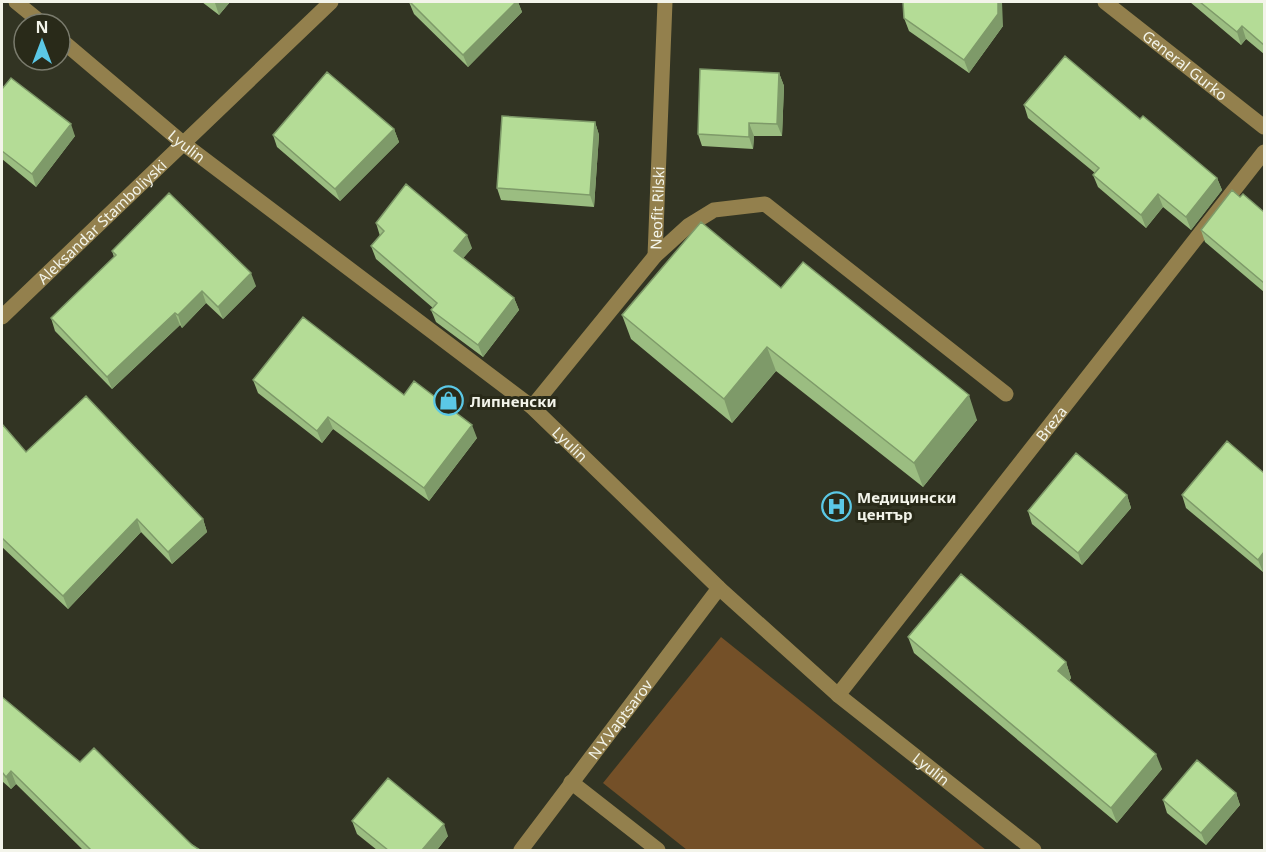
<svg xmlns="http://www.w3.org/2000/svg" width="1266" height="852" font-family="'Noto Sans',sans-serif">
<style>
.grass{fill:#745028}
.lines{fill:none;stroke-linecap:round;stroke-linejoin:round}
.minor{stroke:#93804d;stroke-width:15}
.wall{fill:#9bbd81}
.shaded-wall{fill:#7e9a69}
.building{fill:#b4dc96;stroke:#7e9a69;stroke-width:1.5}
.labels{text-anchor:middle;dominant-baseline:central;stroke-width:6;stroke-linejoin:round;paint-order:stroke}
.street-label{font-size:15px;fill:#f3f4ea;stroke:#292a19}
.poi-label{font-size:15px;font-weight:bold;fill:#f3f4ea;stroke:#292a19;text-anchor:start}
</style>
<rect width="100%" height="100%" fill="#323423"/>
<path class="grass" d="M 721,637 L 986,850 L 687,850 L 603,783 Z"/>
<g class="lines">
<g class="minor">
<path d="M 16,2 L 43,24"/>
<path id="s1" d="M 1105,2 L 1264,127"/>
<path id="s2" d="M 60,39 L 184,144 L 532,407 L 719,588 L 838,695 L 1034,850"/>
<path id="s3" d="M 655,256 L 665,2"/>
<path id="s4" d="M 2,317 L 331,2"/>
<path d="M 532,407 L 655,256 L 688,226 L 714,210 L 765,204 L 1006,394"/>
<path id="s5" d="M 838,695 L 1264,152"/>
<path d="M 571,782 L 658,850"/>
<path id="s6" d="M 521,850 L 719,588"/>
</g>
</g>
<path class="wall" d="M 202,2 L 230,2 L 219,15 Z
M 409,2 L 518,2 L 522,12 L 468,67 L 414,14 Z
M 1190,2 L 1264,2 L 1264,54 L 1246,39 L 1241,45 Z
M 904,18 L 1003,26 L 969,73 L 909,31 Z
M 779,73 L 784,86 L 782,136 L 754,136 L 753,149 L 702,146 L 698,134 Z
M 2,89 L 75,136 L 36,187 L 2,159 Z
M 1024,105 L 1140,119 L 1217,178 L 1222,190 L 1191,230 L 1163,207 L 1146,228 L 1098,187 L 1093,175 L 1095,173 L 1028,118 Z
M 595,122 L 599,135 L 594,207 L 501,200 L 497,188 Z
M 394,129 L 399,142 L 340,201 L 277,147 L 273,135 Z
M 1240,197 L 1264,212 L 1264,292 L 1205,242 L 1201,230 Z
M 376,223 L 472,248 L 463,258 L 514,298 L 519,310 L 483,357 L 436,322 L 431,310 L 433,308 L 376,259 L 371,246 L 380,236 Z
M 112,251 L 256,286 L 223,319 L 206,303 L 182,328 L 180,325 L 112,389 L 55,331 L 51,318 L 114,257 Z
M 781,288 L 977,420 L 923,487 L 776,371 L 732,423 L 631,339 L 622,315 Z
M 253,380 L 404,395 L 477,438 L 429,501 L 333,429 L 322,443 L 258,393 Z
M 2,424 L 26,452 L 203,519 L 207,532 L 172,564 L 141,532 L 68,609 L 2,547 Z
M 1264,473 L 1263,572 L 1186,508 L 1182,495 Z
M 1127,495 L 1131,508 L 1082,565 L 1032,524 L 1028,511 Z
M 908,637 L 1066,662 L 1071,678 L 1069,681 L 1162,769 L 1117,823 L 914,653 Z
M 2,697 L 80,762 L 200,850 L 83,850 L 16,784 L 11,789 L 2,781 Z
M 1236,793 L 1240,805 L 1206,845 L 1167,813 L 1163,800 Z
M 352,821 L 448,836 L 437,850 L 377,850 L 357,834 Z"/>
<path class="shaded-wall" d="M 215,2 L 230,2 L 219,15 L 215,3 Z
M 516,2 L 518,2 L 522,12 L 468,67 L 463,55 Z
M 998,2 L 1002,2 L 1003,26 L 969,73 L 964,60 Z
M 1242,26 L 1246,39 L 1241,45 L 1237,32 Z
M 779,73 L 784,86 L 782,136 L 777,124 Z
M 595,122 L 599,135 L 594,207 L 590,195 Z
M 749,123 L 754,136 L 753,149 L 749,137 Z
M 71,124 L 75,136 L 36,187 L 32,174 Z
M 394,129 L 399,142 L 340,201 L 335,189 Z
M 1217,178 L 1222,190 L 1191,230 L 1186,217 Z
M 1158,194 L 1163,207 L 1146,228 L 1141,215 Z
M 467,235 L 472,248 L 459,263 L 454,251 Z
M 251,273 L 256,286 L 223,319 L 218,307 Z
M 202,291 L 206,303 L 182,328 L 178,315 Z
M 514,298 L 519,310 L 483,357 L 478,345 Z
M 175,313 L 180,325 L 112,389 L 107,377 Z
M 767,347 L 776,371 L 732,423 L 724,399 Z
M 969,395 L 977,420 L 923,487 L 914,463 Z
M 328,417 L 333,429 L 322,443 L 317,431 Z
M 472,425 L 477,438 L 429,501 L 424,488 Z
M 1127,495 L 1131,508 L 1082,565 L 1078,553 Z
M 137,519 L 141,532 L 68,609 L 63,596 Z
M 203,519 L 207,532 L 172,564 L 168,552 Z
M 1264,552 L 1264,570 L 1263,572 L 1258,560 Z
M 1066,662 L 1071,678 L 1063,687 L 1058,671 Z
M 1156,754 L 1162,769 L 1117,823 L 1111,808 Z
M 11,771 L 16,784 L 11,789 L 6,777 Z
M 1236,793 L 1240,805 L 1206,845 L 1201,833 Z
M 444,824 L 448,836 L 437,850 L 422,850 Z"/>
<path class="building" d="M 410,2 L 516,2 L 463,55 Z
M 903,2 L 998,2 L 998,14 L 964,60 L 904,18 Z
M 1200,2 L 1264,2 L 1264,45 L 1242,26 L 1237,32 Z
M 1065,56 L 1140,119 L 1143,116 L 1217,178 L 1186,217 L 1158,194 L 1141,215 L 1093,175 L 1099,168 L 1024,105 Z
M 700,69 L 779,73 L 777,124 L 749,123 L 749,137 L 698,134 Z
M 327,72 L 394,129 L 335,189 L 273,135 Z
M 11,78 L 71,124 L 32,174 L 2,151 L 2,89 Z
M 502,116 L 595,122 L 590,195 L 497,188 Z
M 406,184 L 467,235 L 454,251 L 514,298 L 478,345 L 431,310 L 437,303 L 371,246 L 384,231 L 376,223 Z
M 1232,190 L 1240,197 L 1243,194 L 1264,212 L 1264,283 L 1201,230 Z
M 169,193 L 251,273 L 218,307 L 202,291 L 178,315 L 175,313 L 107,377 L 51,318 L 116,255 L 112,251 Z
M 701,222 L 781,288 L 803,262 L 969,395 L 914,463 L 767,347 L 724,399 L 622,315 Z
M 303,317 L 404,395 L 414,381 L 472,425 L 424,488 L 328,417 L 317,431 L 253,380 Z
M 86,396 L 203,519 L 168,552 L 137,519 L 63,596 L 2,538 L 2,424 L 26,452 Z
M 1227,441 L 1264,473 L 1264,552 L 1258,560 L 1182,495 Z
M 1076,453 L 1127,495 L 1078,553 L 1028,511 Z
M 961,574 L 1066,662 L 1058,671 L 1156,754 L 1111,808 L 908,637 Z
M 2,697 L 80,762 L 94,748 L 192,845 L 200,850 L 91,850 L 11,771 L 6,777 L 2,772 Z
M 1197,760 L 1236,793 L 1201,833 L 1163,800 Z
M 388,778 L 444,824 L 422,850 L 388,850 L 352,821 Z"/>
<defs>
<symbol id="shop-ring" viewBox="-11 -11 22 22"><circle r="9.5" fill="#292a19" stroke="#5bc8e6" stroke-width="1.5"/><path d="M-5-2.5h2.3a2.7 3.5 0 0 1 5.4 0H5L5.5 6h-11ZM-1.5-2.5h3a1.5 2.3 0 0 0-3 0Z" fill="#5bc8e6"/></symbol>
<symbol id="hospital-ring" viewBox="-11 -11 22 22"><circle r="9.5" fill="#292a19" stroke="#5bc8e6" stroke-width="1.5"/><path d="M-5-5h3v3.5h4V-5h3V5h-3V1.5h-4V5h-3Z" fill="#5bc8e6"/></symbol>
</defs>
<g fill-rule="evenodd">
<use href="#shop-ring" x="432" y="384" width="33" height="33"/>
<use href="#hospital-ring" x="820" y="490" width="33" height="33"/>
</g>
<g class="labels">
<g class="street-label">
<text stroke="none"><textPath href="#s1" startOffset="102">General Gurko</textPath></text>
<text stroke="none"><textPath href="#s2" startOffset="166">Lyulin</textPath></text>
<text stroke="none"><textPath href="#s3" startOffset="48">Neofit Rilski</textPath></text>
<text stroke="none"><textPath href="#s4" startOffset="138">Aleksandar Stamboliyski</textPath></text>
<text stroke="none"><textPath href="#s5" startOffset="345">Breza</textPath></text>
<text stroke="none"><textPath href="#s2" startOffset="652">Lyulin</textPath></text>
<text stroke="none"><textPath href="#s6" startOffset="164">N.Y.Vaptsarov</textPath></text>
<text stroke="none"><textPath href="#s2" startOffset="1138">Lyulin</textPath></text>
</g>
<g class="poi-label">
<text x="470" y="401">Липненски</text>
<text x="857" y="497">Медицински<tspan x="857" dy="17">център</tspan></text>
</g>
</g>
<rect width="1266" height="852" fill="none" stroke="#f3f4ea" stroke-width="6"/>
<g transform="translate(42 42)"><circle r="28" fill="#292a19" stroke="#7a7b6d" stroke-width="1.5"/>
<path d="M0-4.5L10 22L0 15L-10 22Z" fill="#5bc8e6"/>
<text y="-9" font-size="16" font-weight="bold" text-anchor="middle" fill="#f3f4ea">N</text>
</g>
</svg>
